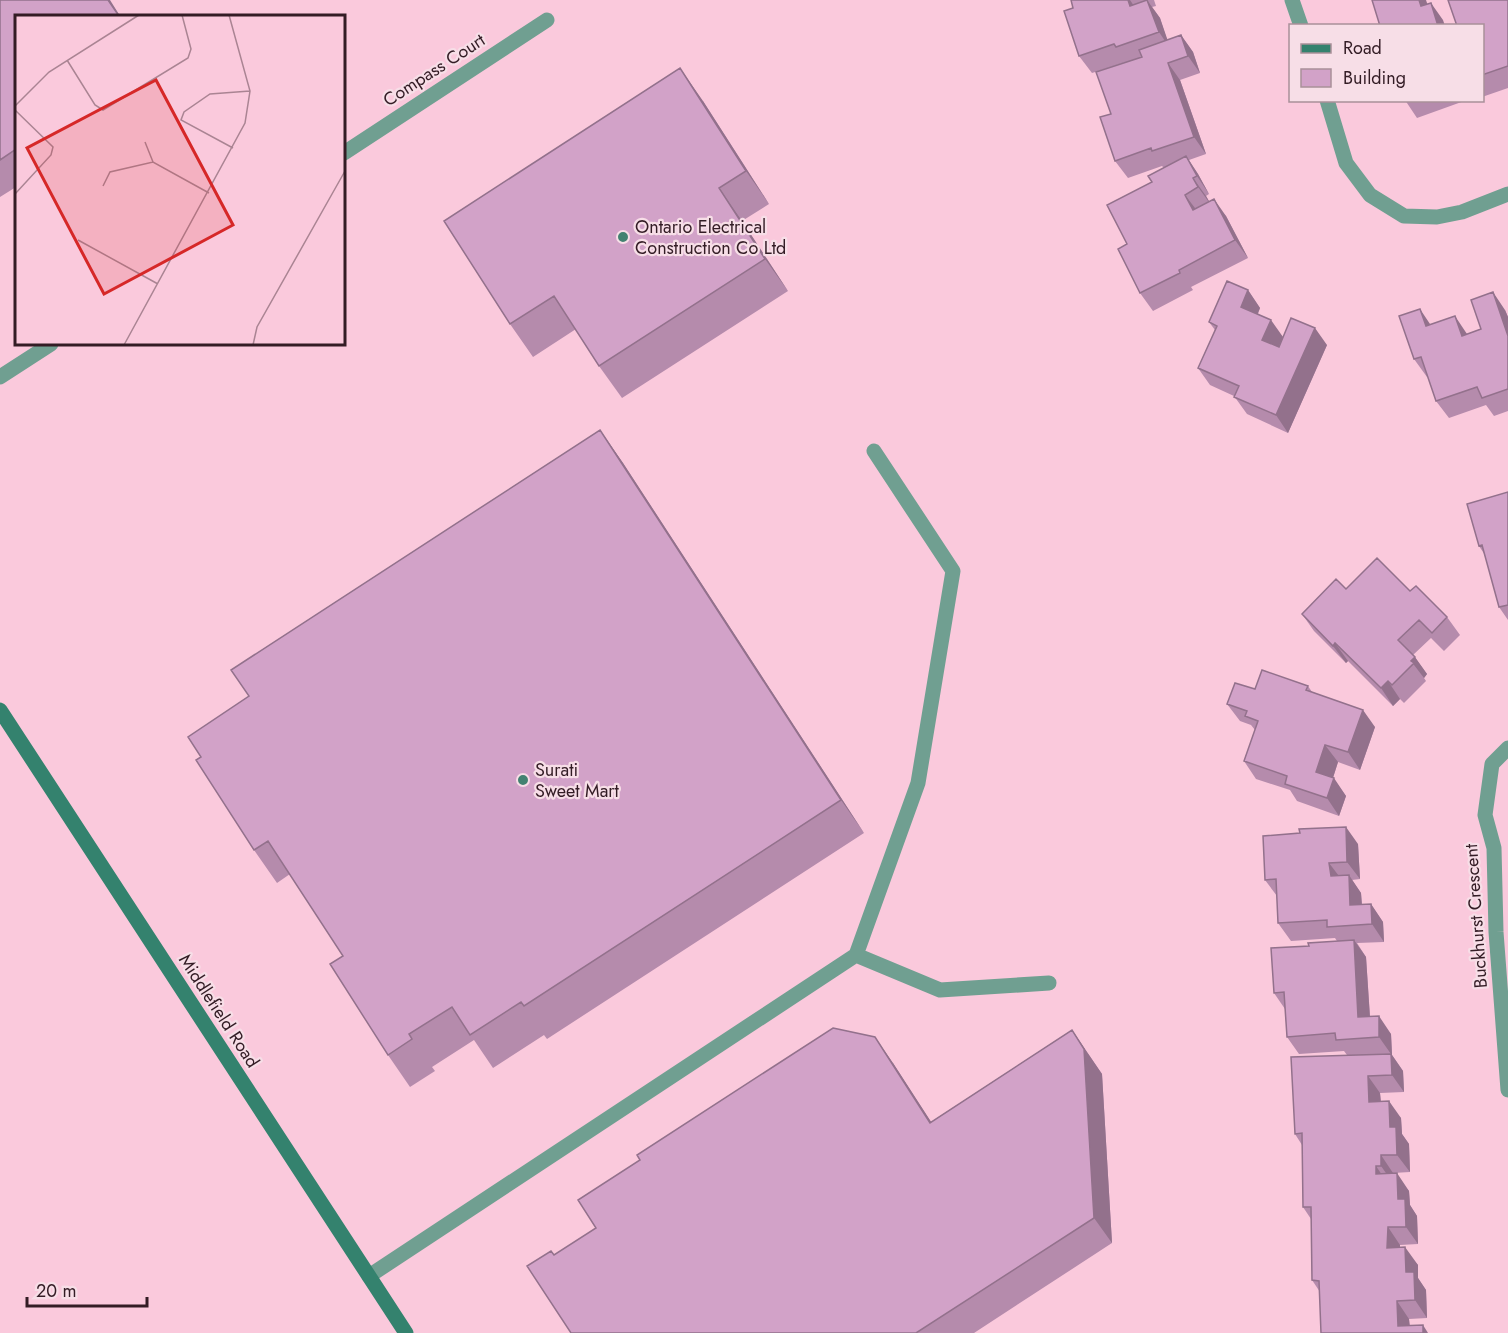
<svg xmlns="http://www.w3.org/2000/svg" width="1508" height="1333" font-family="Jost,sans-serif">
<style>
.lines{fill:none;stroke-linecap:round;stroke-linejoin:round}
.lane{stroke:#709f91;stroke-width:15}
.street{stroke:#709f91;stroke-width:15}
.secondary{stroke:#34826e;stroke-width:15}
.wall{fill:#b58bac}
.shaded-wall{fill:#93718c}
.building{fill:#d2a2c8;stroke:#93718c;stroke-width:1.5}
.poi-dot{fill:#428271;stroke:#f7dee7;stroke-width:2}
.labels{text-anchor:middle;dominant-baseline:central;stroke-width:4.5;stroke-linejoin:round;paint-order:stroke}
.street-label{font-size:18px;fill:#331c25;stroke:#f7dee7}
.poi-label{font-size:18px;fill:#331c25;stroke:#f7dee7;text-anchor:start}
.inset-road{fill:none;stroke:#aa8493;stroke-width:1.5}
.view{fill:#d62828;fill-opacity:0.15;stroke:#d62828;stroke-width:3}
.inset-edge{fill:none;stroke:#331c25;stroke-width:3}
</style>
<rect width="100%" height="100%" fill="#fac9dc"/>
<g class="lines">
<path class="lane" d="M 856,955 L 940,990 L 1049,983
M 369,1276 L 856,955 L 918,783 L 953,571 L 874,451"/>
<path class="street" d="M 1292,0 L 1301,26
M 1327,100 L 1346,163 L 1370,195 L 1404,216 L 1437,217 L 1462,212 L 1508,194
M 344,153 L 547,20
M 0,377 L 51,344
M 1508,748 L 1492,764 L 1485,815 L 1494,848 L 1496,932 L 1508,1090"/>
<path class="secondary" d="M 0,710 L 406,1333"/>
</g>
<path class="wall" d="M 0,0 L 16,16 L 16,187 L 0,197 Z
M 1071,0 L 1154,0 L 1156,6 L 1152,7 L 1160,18 L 1167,40 L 1181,35 L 1193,52 L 1200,73 L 1180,80 L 1206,154 L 1189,160 L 1198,174 L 1209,194 L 1206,196 L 1209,201 L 1226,216 L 1248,258 L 1191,287 L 1193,290 L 1153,311 L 1140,293 L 1127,244 L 1152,182 L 1164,168 L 1162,166 L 1128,178 L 1115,161 L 1111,114 L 1126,62 L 1092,73 L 1079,56 L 1073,8 Z
M 1508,0 L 1508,88 L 1482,97 L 1482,26 Z
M 1405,100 L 1467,100 L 1417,118 Z
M 703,101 L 769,204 L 742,221 L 788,291 L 622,398 L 599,366 L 576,329 L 533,357 L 510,324 Z
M 1248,290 L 1260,308 L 1258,314 L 1283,337 L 1327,345 L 1288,433 L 1247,414 L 1234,396 L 1210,385 L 1198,368 L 1215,330 L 1209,322 Z
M 1505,310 L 1508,317 L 1508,411 L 1494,416 L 1486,405 L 1449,418 L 1436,401 L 1428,376 L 1427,377 L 1414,359 L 1430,325 L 1467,334 L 1481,329 Z
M 600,430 L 623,463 L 864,833 L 547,1039 L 544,1035 L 493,1068 L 474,1040 L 432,1067 L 435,1071 L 410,1087 L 388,1055 L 343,956 L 290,874 L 277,883 L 254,850 L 201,757 L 249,696 Z
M 1508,492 L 1508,620 L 1499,607 L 1485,555 L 1479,546 Z
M 1346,589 L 1410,591 L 1447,617 L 1460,635 L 1444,651 L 1431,638 L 1413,655 L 1427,674 L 1424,678 L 1426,681 L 1404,703 L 1400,699 L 1393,706 L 1348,661 L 1346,663 L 1314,631 L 1302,614 Z
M 1308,686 L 1312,692 L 1375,727 L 1360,770 L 1338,762 L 1333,778 L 1346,796 L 1339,816 L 1297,801 L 1290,790 L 1256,779 L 1244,761 L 1255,730 L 1251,725 L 1240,721 L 1227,704 L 1255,689 Z
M 1358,844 L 1360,879 L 1352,880 L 1361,893 L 1362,904 L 1371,904 L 1383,922 L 1384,942 L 1357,943 L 1366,957 L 1370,1016 L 1391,1034 L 1392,1055 L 1403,1071 L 1404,1092 L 1380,1093 L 1381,1101 L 1401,1118 L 1402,1134 L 1409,1144 L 1410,1172 L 1393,1173 L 1393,1174 L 1409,1191 L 1410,1205 L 1417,1216 L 1418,1244 L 1400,1245 L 1400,1247 L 1418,1265 L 1418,1278 L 1426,1290 L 1427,1318 L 1409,1319 L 1410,1326 L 1428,1333 L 1320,1292 L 1312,1280 L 1311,1219 L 1303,1207 L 1302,1145 L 1295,1134 L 1347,1055 L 1344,1051 L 1299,1054 L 1287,1037 L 1285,1009 L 1274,993 L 1309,946 L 1337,941 L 1335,938 L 1291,941 L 1278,923 L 1277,896 L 1265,880 Z
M 1072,1030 L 1102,1074 L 1112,1243 L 974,1333 L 571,1333 L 554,1255 L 893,1063 L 931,1122 Z"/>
<path class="shaded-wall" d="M 108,0 L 110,0 L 120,16 L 119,16 Z
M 1128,0 L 1130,0 L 1138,12 L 1130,6 Z
M 1147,0 L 1160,18 L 1171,50 L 1159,32 Z
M 1419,0 L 1426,0 L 1434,24 L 1421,6 Z
M 1431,3 L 1443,20 L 1445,26 L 1438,26 Z
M 1181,35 L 1193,52 L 1200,73 L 1188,56 Z
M 1168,63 L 1180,80 L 1206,154 L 1194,137 Z
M 680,68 L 703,101 L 769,204 L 746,171 Z
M 1186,156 L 1198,174 L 1209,194 L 1197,176 Z
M 1193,178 L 1206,196 L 1211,205 L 1198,187 Z
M 719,188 L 742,221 L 788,291 L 765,259 Z
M 1185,195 L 1198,212 L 1193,210 Z
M 1214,199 L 1226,216 L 1248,258 L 1235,240 Z
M 1248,290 L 1260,308 L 1253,324 L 1241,307 Z
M 1493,292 L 1505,310 L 1508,317 L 1508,336 Z
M 1420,309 L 1432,327 L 1426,326 Z
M 1455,316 L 1467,334 L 1462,336 Z
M 1271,320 L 1283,337 L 1274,357 L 1262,340 Z
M 1315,328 L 1327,345 L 1288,433 L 1276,415 Z
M 600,430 L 623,463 L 864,833 L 841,800 Z
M 1335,643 L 1348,661 L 1346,663 L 1333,646 Z
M 1415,657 L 1427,674 L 1424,678 L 1411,661 Z
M 1388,681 L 1400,699 L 1393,706 L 1381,688 Z
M 1363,710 L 1375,727 L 1360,770 L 1348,752 Z
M 1325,745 L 1338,762 L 1329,790 L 1316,772 Z
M 1334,778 L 1346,796 L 1339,816 L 1327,798 Z
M 1346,827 L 1358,844 L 1360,879 L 1347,862 Z
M 1329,863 L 1342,880 L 1331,876 Z
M 1349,875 L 1361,893 L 1363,923 L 1350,905 Z
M 1371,904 L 1383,922 L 1384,942 L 1372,924 Z
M 1354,940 L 1366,957 L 1371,1034 L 1358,1017 Z
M 1379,1016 L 1391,1034 L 1392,1055 L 1403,1071 L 1404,1092 L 1392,1075 L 1391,1054 L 1379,1037 Z
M 1072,1030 L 1102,1074 L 1112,1243 L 1094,1218 Z
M 875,1037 L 893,1063 L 948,1148 L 930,1123 Z
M 1368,1076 L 1380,1093 L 1382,1119 L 1369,1102 Z
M 1389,1101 L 1401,1118 L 1402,1134 L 1409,1144 L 1410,1172 L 1397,1155 L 1390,1127 Z
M 1381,1155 L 1393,1173 L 1393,1183 L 1381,1166 Z
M 1376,1166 L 1388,1184 L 1376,1174 Z
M 1397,1173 L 1409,1191 L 1410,1205 L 1417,1216 L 1418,1244 L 1406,1227 L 1398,1199 Z
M 1388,1227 L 1400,1245 L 1399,1265 L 1387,1248 Z
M 1405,1247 L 1418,1265 L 1418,1278 L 1426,1290 L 1427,1318 L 1415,1300 L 1406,1272 Z
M 1397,1301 L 1409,1319 L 1410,1333 L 1398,1326 Z
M 1423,1325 L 1428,1333 L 1423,1333 Z"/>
<path class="building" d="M 0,0 L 108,0 L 119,16 L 16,16 L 16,149 L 0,160 Z
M 1071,0 L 1128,0 L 1130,6 L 1147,0 L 1159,32 L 1116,47 L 1114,44 L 1079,56 L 1064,11 L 1073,8 Z
M 1372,0 L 1419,0 L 1421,6 L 1431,3 L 1438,26 L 1380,26 Z
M 1448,0 L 1508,0 L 1508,66 L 1482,75 L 1482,26 L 1457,26 Z
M 1181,35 L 1188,56 L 1168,63 L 1194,137 L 1152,151 L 1151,148 L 1115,161 L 1100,117 L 1111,114 L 1096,72 L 1142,57 L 1139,50 Z
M 680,68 L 746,171 L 719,188 L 765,259 L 599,366 L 554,296 L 510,324 L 444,221 Z
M 1186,156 L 1197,176 L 1193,178 L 1198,187 L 1185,195 L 1193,210 L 1214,199 L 1235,240 L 1179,270 L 1180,273 L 1140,293 L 1118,249 L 1127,244 L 1107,205 L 1152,182 L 1148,176 Z
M 1227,281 L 1248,290 L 1241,307 L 1271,320 L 1262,340 L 1279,347 L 1291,318 L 1315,328 L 1276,415 L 1234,397 L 1239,386 L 1198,368 L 1217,326 L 1209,322 Z
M 1493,292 L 1508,336 L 1508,389 L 1482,398 L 1477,387 L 1436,401 L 1421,357 L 1414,359 L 1399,316 L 1420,309 L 1426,326 L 1455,316 L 1462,336 L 1481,329 L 1471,300 Z
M 600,430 L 841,800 L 524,1006 L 521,1002 L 470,1035 L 452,1007 L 409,1034 L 412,1039 L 388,1055 L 330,964 L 343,956 L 268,841 L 254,850 L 196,760 L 201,757 L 188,737 L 249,696 L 231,670 Z
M 1508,492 L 1508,605 L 1499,607 L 1482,545 L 1479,546 L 1467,504 Z
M 1377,558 L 1410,591 L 1416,586 L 1447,617 L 1432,633 L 1419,620 L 1398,640 L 1415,657 L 1411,661 L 1414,663 L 1392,685 L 1388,681 L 1381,688 L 1335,643 L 1333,646 L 1302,614 L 1336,579 L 1346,589 Z
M 1262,670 L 1308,686 L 1306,690 L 1363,710 L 1348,752 L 1325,745 L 1316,772 L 1334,778 L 1327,798 L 1285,784 L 1287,776 L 1244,761 L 1258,721 L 1245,716 L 1247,711 L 1227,704 L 1235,683 L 1255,689 Z
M 1346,827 L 1347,862 L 1329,863 L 1331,876 L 1349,875 L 1350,905 L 1371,904 L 1372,924 L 1327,927 L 1327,920 L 1278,923 L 1276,879 L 1265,880 L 1263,836 L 1300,833 L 1299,829 Z
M 1354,940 L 1358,1017 L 1379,1016 L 1379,1037 L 1336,1040 L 1335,1033 L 1287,1037 L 1284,992 L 1274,993 L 1271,948 L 1309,946 L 1308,943 Z
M 833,1028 L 875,1037 L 930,1123 L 1072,1030 L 1084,1049 L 1094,1218 L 916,1333 L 571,1333 L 527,1266 L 551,1251 L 554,1255 L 596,1228 L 578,1200 L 640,1160 L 637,1155 Z
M 1391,1054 L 1392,1075 L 1368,1076 L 1369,1102 L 1389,1101 L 1390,1127 L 1396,1127 L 1397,1155 L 1381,1155 L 1381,1166 L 1376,1166 L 1376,1174 L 1397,1173 L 1398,1199 L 1405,1199 L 1406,1227 L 1388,1227 L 1387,1248 L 1405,1247 L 1406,1272 L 1414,1272 L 1415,1300 L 1397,1301 L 1398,1326 L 1423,1325 L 1423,1333 L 1321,1333 L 1319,1281 L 1312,1280 L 1311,1207 L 1303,1207 L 1302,1133 L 1295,1134 L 1291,1057 Z"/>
<g class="poi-dot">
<circle cx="623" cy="237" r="6"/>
<circle cx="523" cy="780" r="6"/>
</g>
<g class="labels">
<g class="street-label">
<text transform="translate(434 70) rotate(-33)">Compass Court</text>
<text transform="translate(1476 916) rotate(-94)">Buckhurst Crescent</text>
<text transform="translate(219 1011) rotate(57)">Middlefield Road</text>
</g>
<g class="poi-label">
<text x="635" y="227">Ontario Electrical<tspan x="635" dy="21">Construction Co Ltd</tspan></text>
<text x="535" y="770">Surati<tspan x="535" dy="21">Sweet Mart</tspan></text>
</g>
</g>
<g transform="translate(15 15)">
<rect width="330" height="330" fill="#fac9dc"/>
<path class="inset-road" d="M 52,45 L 80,90 L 88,95 L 173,43 L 176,34 L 167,0M 0,91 L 34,57 L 124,0M 0,95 L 38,132 L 36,140 L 0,179M 130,127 L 138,147M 218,133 L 166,105 L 169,97 L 195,79 L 235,76M 88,171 L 95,157 L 138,147 L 194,178M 63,225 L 143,269M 109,330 L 230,108 L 235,76 L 214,0M 238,330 L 242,312 L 330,156"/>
<path class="view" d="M 141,65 L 218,210 L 89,279 L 12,133 Z"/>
<rect width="330" height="330" class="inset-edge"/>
</g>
<rect x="1289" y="24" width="195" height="78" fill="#f7dee7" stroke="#a99099" stroke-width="1.5"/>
<rect x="1301" y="44" width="30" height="9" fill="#34826e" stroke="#a99099" stroke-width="1.5"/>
<text x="1343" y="54" font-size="18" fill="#331c25">Road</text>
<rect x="1301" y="69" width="30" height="18" fill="#d2a2c8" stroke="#a99099" stroke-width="1.5"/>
<text x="1343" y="84" font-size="18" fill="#331c25">Building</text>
<path d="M27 1297v9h120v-9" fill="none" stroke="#331c25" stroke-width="3"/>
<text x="36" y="1297" font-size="18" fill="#331c25" stroke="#f7dee7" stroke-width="4.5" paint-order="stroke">20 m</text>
</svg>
